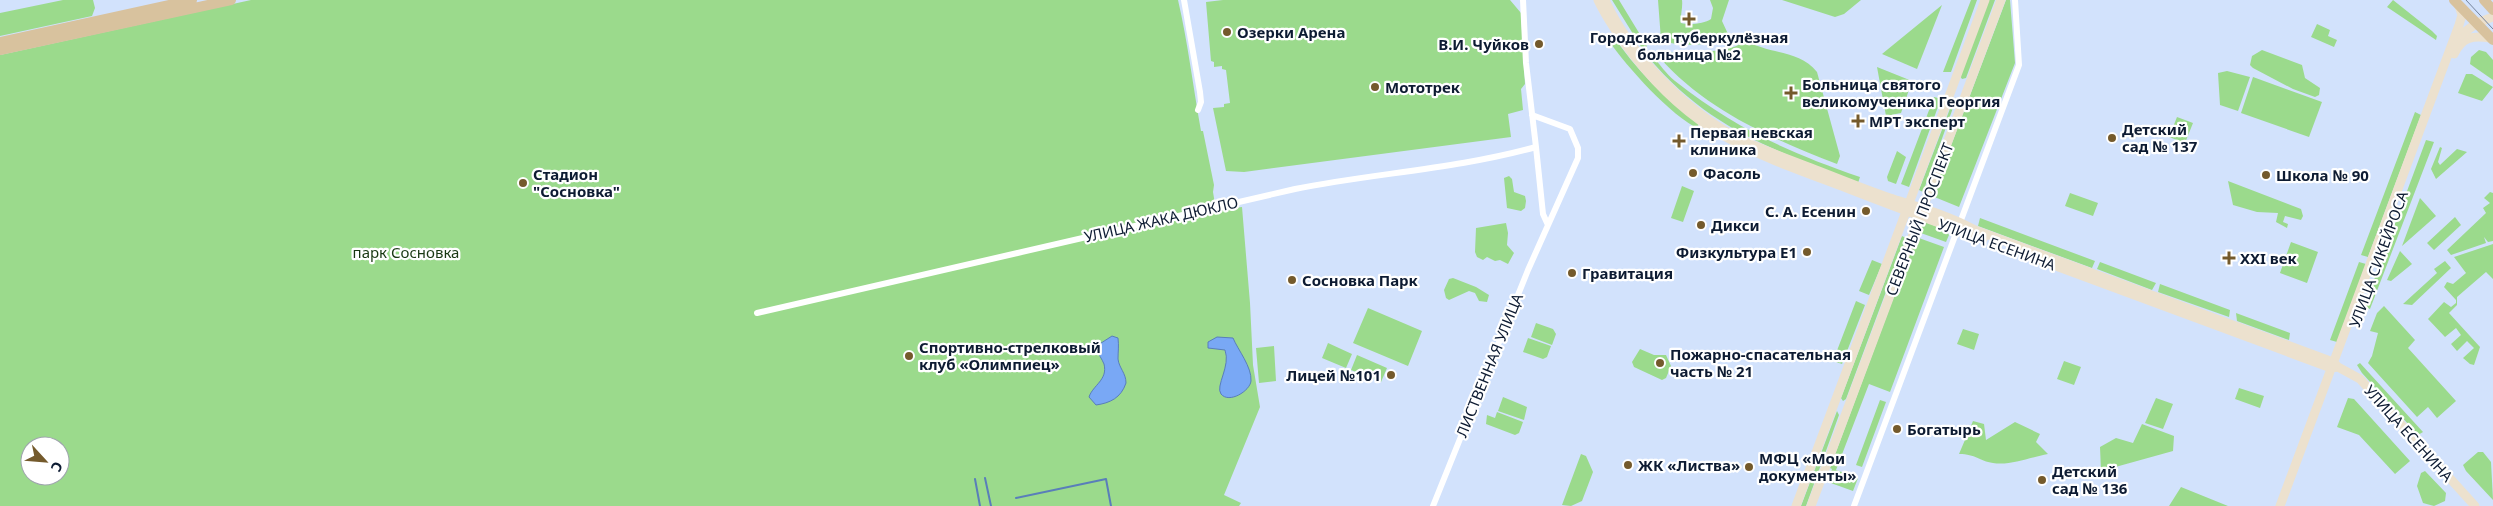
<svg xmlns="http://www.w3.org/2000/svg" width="2493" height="506" font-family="'Noto Sans',sans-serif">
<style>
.green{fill:#9bda8c;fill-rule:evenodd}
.water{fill:#79a8f5;stroke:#597eba}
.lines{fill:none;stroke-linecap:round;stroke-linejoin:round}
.stream{stroke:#597eba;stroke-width:2}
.street{stroke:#fff;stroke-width:6}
.secondary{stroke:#ece1ce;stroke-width:9}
.primary{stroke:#d8c29e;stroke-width:10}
.tram{stroke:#73829a;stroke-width:1}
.poi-dot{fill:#745a2c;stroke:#fff;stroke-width:2}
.labels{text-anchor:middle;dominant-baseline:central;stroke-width:4.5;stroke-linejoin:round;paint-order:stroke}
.poi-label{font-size:15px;font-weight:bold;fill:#0d1b32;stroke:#fff;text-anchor:start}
.street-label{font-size:15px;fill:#0d1b32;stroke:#fff}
.park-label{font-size:15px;fill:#193812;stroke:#fff}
</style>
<rect width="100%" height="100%" fill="#d2e2fc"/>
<path class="green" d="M 63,0 L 93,0 L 95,8 L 92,16 L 0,36 L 0,13 Z
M 251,0 L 1178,0 C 1188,43 1193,87 1201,131 L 1203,131 L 1214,185 L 1213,192 L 1216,210 L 1242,207 L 1250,303 L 1253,365 L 1260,407 L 1224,495 L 1241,503 L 1239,506 L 0,506 L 0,55 ZM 1233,339 L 1239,352 L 1220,384 L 1228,363 L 1225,350 ZM 30,446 L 60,446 L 60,476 L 30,476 Z
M 1223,0 L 1510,0 L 1521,13 L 1525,84 L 1521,89 L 1523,110 L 1508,114 L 1511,137 L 1244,172 L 1226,171 L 1213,108 L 1224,107 L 1224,104 L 1230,103 L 1226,70 L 1222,69 L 1222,66 L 1214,67 L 1214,62 L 1211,61 L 1206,2 Z
M 1612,0 L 1619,0 L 1647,46 L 1643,50 Z
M 1658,0 L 1682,0 C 1683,8 1680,16 1681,23 C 1689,25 1704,24 1711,19 L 1713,8 L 1710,0 L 1729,0 L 1722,21 L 1728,34 L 1724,42 C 1704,44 1680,48 1661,40 Z
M 1782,0 L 1861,0 L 1844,14 L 1835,17 Z
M 1971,0 L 1977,0 L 1951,72 L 1943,72 Z
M 1989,0 L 1995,0 L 1966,78 L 1962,79 L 1960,76 Z
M 2006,0 L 2010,0 L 2015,63 L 1959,207 L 1932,196 Z
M 2393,0 L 2432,31 L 2437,36 L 2436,40 L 2387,7 Z
M 1942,5 L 1917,69 L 1882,54 Z
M 2317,24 L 2330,30 L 2328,36 L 2337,40 L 2334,47 L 2311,37 Z
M 1612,34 C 1635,69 1665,98 1698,124 L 1699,129 C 1671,116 1627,67 1609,41 L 1610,35 Z
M 1746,39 C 1764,55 1798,48 1817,72 L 1840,156 L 1837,164 C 1771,138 1707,111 1659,57 L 1660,53 C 1682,51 1733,56 1746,39 Z
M 2262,50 L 2302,65 L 2305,78 L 2320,88 L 2319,95 L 2315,97 L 2293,89 L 2253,68 L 2250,65 L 2252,56 Z
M 2479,50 L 2486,52 L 2493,60 L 2493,80 L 2470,64 L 2471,57 Z
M 1652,56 C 1660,64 1666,74 1675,81 C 1736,129 1788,152 1860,177 L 1858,183 C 1773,149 1710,130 1648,57 Z
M 1877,67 L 1912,81 L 1901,113 L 1886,116 Z
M 2227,71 L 2250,77 L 2238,111 L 2220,105 L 2218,73 Z
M 2466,74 L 2472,74 L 2493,87 L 2482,101 L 2458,93 Z
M 2253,77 L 2322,102 L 2309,137 L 2241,113 Z
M 1934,97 L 1938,98 L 1939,104 L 1909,187 L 1901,184 Z
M 1954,105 L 1923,192 L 1919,190 L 1951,106 Z
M 2415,112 L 2421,115 L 2368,257 L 2361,255 Z
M 2177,117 L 2193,123 L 2185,143 L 2169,137 Z
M 2426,140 L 2434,142 L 2370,309 L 2364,307 Z
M 2440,147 L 2442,148 L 2438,162 L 2440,165 L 2457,149 L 2467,152 L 2436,179 L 2431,169 Z
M 1897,151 L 1906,157 L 1896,184 L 1888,181 L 1887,177 Z
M 1509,176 L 1512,179 L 1514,192 L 1525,196 L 1526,201 L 1525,208 L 1521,211 L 1507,208 L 1504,178 Z
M 2228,181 L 2301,209 L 2303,216 L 2301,220 L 2285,216 L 2283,222 L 2288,224 L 2287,228 L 2276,222 L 2278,213 L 2257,212 L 2233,205 Z
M 1682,186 L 1694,191 L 1683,222 L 1671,218 Z
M 2490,192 L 2493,193 L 2493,241 L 2488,242 L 2484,237 L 2486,243 L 2451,255 L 2447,250 L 2486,213 L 2483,208 L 2490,203 L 2484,198 Z
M 2070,193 L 2098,203 L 2093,216 L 2065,206 Z
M 2420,198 L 2436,216 L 2402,246 Z
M 2455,217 L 2461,225 L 2434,250 L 2427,243 Z
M 1980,218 L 2095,261 L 2092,268 L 1978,226 Z
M 1925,222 L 1946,230 L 1949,235 L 1946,242 L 1918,232 L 1921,225 Z
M 1506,223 L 1508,233 L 1507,245 L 1514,253 L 1508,264 L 1500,260 L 1495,261 L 1487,257 L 1483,260 L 1477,257 L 1475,252 L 1476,228 Z
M 1902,236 L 1906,238 L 1846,399 L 1843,401 L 1841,398 Z
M 1916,237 L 1944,247 L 1890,392 L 1869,384 L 1836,470 L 1858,478 L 1853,491 L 1828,482 L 1832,469 L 1830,468 Z
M 2291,242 L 2318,252 L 2307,283 L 2280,273 Z
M 2493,244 L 2493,279 L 2486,272 L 2457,297 L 2457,305 L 2449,313 L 2480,347 L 2474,365 L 2470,364 L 2463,358 L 2474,348 L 2467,341 L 2457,351 L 2451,344 L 2461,335 L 2456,328 L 2445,337 L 2428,319 L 2444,302 L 2451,307 L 2456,303 L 2456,300 L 2444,287 L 2447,282 L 2453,284 L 2466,273 L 2454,257 Z
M 2400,251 L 2412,264 L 2391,281 L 2387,280 Z
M 1872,260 L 1882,264 L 1869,295 L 1859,291 Z
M 2445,261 L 2451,268 L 2412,305 L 2403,304 L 2437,273 L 2434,269 Z
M 2100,262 L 2156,283 L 2152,290 L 2097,269 Z
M 2359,262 L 2366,264 L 2337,342 L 2330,340 Z
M 1453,278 L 1476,287 L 1489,295 L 1487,302 L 1479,301 L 1475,293 L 1469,291 L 1449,300 L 1446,298 L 1444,290 L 1449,279 Z
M 2160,284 L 2230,310 L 2229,317 L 2158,292 Z
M 1856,301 L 1865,305 L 1842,364 L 1833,361 Z
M 2384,306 L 2415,340 L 2408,348 L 2456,401 L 2437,418 L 2428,407 L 2417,417 L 2368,363 L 2372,356 L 2378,333 L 2370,331 L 2377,313 Z
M 1368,308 L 1422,331 L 1408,366 L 1353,343 Z
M 2236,313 L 2290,333 L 2289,340 L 2237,321 Z
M 1536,323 L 1553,329 L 1556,334 L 1552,345 L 1531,337 Z
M 1963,329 L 1979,334 L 1974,350 L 1957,344 Z
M 1528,338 L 1551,346 L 1547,357 L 1543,359 L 1523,352 Z
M 1328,343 L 1352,354 L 1346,368 L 1322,358 Z
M 1274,346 L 1276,381 L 1259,383 L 1256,348 Z
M 1640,349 L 1654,355 L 1666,355 L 1671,366 L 1666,378 L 1662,380 L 1634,367 L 1632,362 Z
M 1357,355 L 1387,368 L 1381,382 L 1351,370 Z
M 2064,361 L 2081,367 L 2074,385 L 2057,379 Z
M 2360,363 L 2423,432 L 2418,435 L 2362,373 L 2357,365 Z
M 2239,388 L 2264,396 L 2260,408 L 2235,399 Z
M 1503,397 L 1527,407 L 1524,420 L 1498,411 Z
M 2156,398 L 2173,404 L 2163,429 L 2145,423 Z
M 2348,398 L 2354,399 L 2410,461 L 2395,474 L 2359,435 L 2337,427 Z
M 1880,400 L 1886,402 L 1862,467 L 1856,465 Z
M 1837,411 L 1839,415 L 1806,506 L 1801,506 Z
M 1497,412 L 1523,422 L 1519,433 L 1515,435 L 1486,424 L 1487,415 L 1495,418 Z
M 1973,421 L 1984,424 L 1986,440 L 2015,422 L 2040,434 L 2036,442 L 2048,454 C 2031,457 2010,466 1993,463 C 1979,461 1976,454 1959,454 Z
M 2142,424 L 2174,436 L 2173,451 L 2101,471 L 2100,447 L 2116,438 L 2133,443 Z
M 2478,452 L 2483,452 L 2491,462 L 2493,500 L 2466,471 L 2463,465 Z
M 1581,454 L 1586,456 L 1593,472 L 1582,501 L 1571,506 L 1562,505 Z
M 2425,471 L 2446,493 L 2445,501 L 2434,506 L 2423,503 L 2417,486 L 2421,473 Z
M 2181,487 L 2228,506 L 2169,506 Z"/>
<path class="water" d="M 1112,336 L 1118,338 C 1119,346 1118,352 1118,359 C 1119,368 1126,373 1126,383 C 1121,398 1110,403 1096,405 L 1089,397 C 1093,385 1108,380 1104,364 C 1102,359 1098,354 1097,349 L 1098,345 Z
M 1217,337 L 1233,338 C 1238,350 1252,367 1251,381 C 1250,391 1229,404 1221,394 C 1215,386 1231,366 1225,350 L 1208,348 L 1208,342 Z"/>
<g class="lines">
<path class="stream" d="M 985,478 L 991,506
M 975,479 L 980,506
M 1016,498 L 1106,479 L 1111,506"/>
<path class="street" d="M 1184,0 L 1200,92 L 1201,102 L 1198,110
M 1536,147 L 1543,214 L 1548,225
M 757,313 L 1295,189 C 1375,173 1457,169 1536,147 L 1526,63 L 1523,0
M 1433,506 L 1528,270 L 1578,158 L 1578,148 L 1570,129 L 1532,115
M 1854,506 L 2019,65 L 2015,0"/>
<path class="secondary" d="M 1598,0 C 1608,21 1621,39 1635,57 C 1696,135 1755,154 1844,187 C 1890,205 1936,222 1983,239
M 1605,0 C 1629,53 1683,108 1734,136 C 1759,149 1785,158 1811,168 C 1837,178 1863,189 1890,198 C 1918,207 1948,215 1975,230 L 2333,362 L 2338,367 L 2360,379 L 2475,506
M 2455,39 L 2477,23 L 2493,17
M 2454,54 C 2462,37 2473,35 2490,38
M 2026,255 L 2331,368 L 2338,367
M 1796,506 L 1985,0
M 1811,506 L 2001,0
M 2280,506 L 2459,25 L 2462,15 L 2459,6"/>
<path class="primary" d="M 2454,0 L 2493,40
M 2484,0 L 2493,10
M 0,42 L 192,0
M 0,50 L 231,0"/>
<path class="tram" d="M 2466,0 L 2493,29"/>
</g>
<g class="poi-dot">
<path d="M1686.5 11.5h5v5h5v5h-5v5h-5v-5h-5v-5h5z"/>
<circle cx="1227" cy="32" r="5"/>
<circle cx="1539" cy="44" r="5"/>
<circle cx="1375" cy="87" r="5"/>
<path d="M1788.5 85.5h5v5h5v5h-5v5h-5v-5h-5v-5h5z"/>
<path d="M1855.5 113.5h5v5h5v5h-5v5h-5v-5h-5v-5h5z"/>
<circle cx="2112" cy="138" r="5"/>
<path d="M1676.5 133.5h5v5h5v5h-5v5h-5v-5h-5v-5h5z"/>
<circle cx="1693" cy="173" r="5"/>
<circle cx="2266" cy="175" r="5"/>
<circle cx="523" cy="183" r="5"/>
<circle cx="1866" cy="211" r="5"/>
<circle cx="1701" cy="225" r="5"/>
<circle cx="1807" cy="252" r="5"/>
<path d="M2226.5 250.5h5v5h5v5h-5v5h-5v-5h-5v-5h5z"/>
<circle cx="1572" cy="273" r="5"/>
<circle cx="1292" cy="280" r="5"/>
<circle cx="909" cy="356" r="5"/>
<circle cx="1660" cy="363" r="5"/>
<circle cx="1391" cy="375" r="5"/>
<circle cx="1897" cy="429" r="5"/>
<circle cx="1628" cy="465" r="5"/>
<circle cx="1749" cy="467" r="5"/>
<circle cx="2042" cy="480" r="5"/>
</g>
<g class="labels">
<g class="poi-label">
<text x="1237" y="32">Озерки Арена</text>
<text x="1689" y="37" text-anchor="middle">Городская туберкулёзная<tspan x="1689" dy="17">больница №2</tspan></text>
<text x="1529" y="44" text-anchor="end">В.И. Чуйков</text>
<text x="1802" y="84">Больница святого<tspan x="1802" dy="17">великомученика Георгия</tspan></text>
<text x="1385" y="87">Мототрек</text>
<text x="1869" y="121">МРТ эксперт</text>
<text x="2122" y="129">Детский<tspan x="2122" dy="17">сад № 137</tspan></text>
<text x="1690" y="132">Первая невская<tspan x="1690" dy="17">клиника</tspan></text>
<text x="1703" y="173">Фасоль</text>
<text x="533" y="174">Стадион<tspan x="533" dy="17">"Сосновка"</tspan></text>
<text x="2276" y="175">Школа № 90</text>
<text x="1856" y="211" text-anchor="end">С. А. Есенин</text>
<text x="1711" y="225">Дикси</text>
<text x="1797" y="252" text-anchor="end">Физкультура Е1</text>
<text x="2240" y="258">XXI век</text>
<text x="1582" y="273">Гравитация</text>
<text x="1302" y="280">Сосновка Парк</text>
<text x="919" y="347">Спортивно-стрелковый<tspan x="919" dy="17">клуб «Олимпиец»</tspan></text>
<text x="1670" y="354">Пожарно-спасательная<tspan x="1670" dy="17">часть № 21</tspan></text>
<text x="1381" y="375" text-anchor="end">Лицей №101</text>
<text x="1907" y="429">Богатырь</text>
<text x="1759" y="458">МФЦ «Мои<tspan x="1759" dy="17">документы»</tspan></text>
<text x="1638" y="465">ЖК «Листва»</text>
<text x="2052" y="471">Детский<tspan x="2052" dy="17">сад № 136</tspan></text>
</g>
<g class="street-label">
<text transform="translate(1161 219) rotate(-13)">УЛИЦА ЖАКА ДЮКЛО</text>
<text transform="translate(1919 219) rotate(-69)">СЕВЕРНЫЙ ПРОСПЕКТ</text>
<text transform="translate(1997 244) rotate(20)">УЛИЦА ЕСЕНИНА</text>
<text transform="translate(2378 259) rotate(-70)">УЛИЦА СИКЕЙРОСА</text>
<text transform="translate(1489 365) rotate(-68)">ЛИСТВЕННАЯ УЛИЦА</text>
<text transform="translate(2409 433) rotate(48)">УЛИЦА ЕСЕНИНА</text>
</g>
<g class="park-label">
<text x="406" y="252">парк Сосновка</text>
</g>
</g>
<g transform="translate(45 461) rotate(116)"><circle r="24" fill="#ffffff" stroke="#9ea4ad"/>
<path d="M0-4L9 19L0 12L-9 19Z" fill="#745a2c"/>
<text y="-8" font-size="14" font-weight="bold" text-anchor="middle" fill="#0d1b32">С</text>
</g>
</svg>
